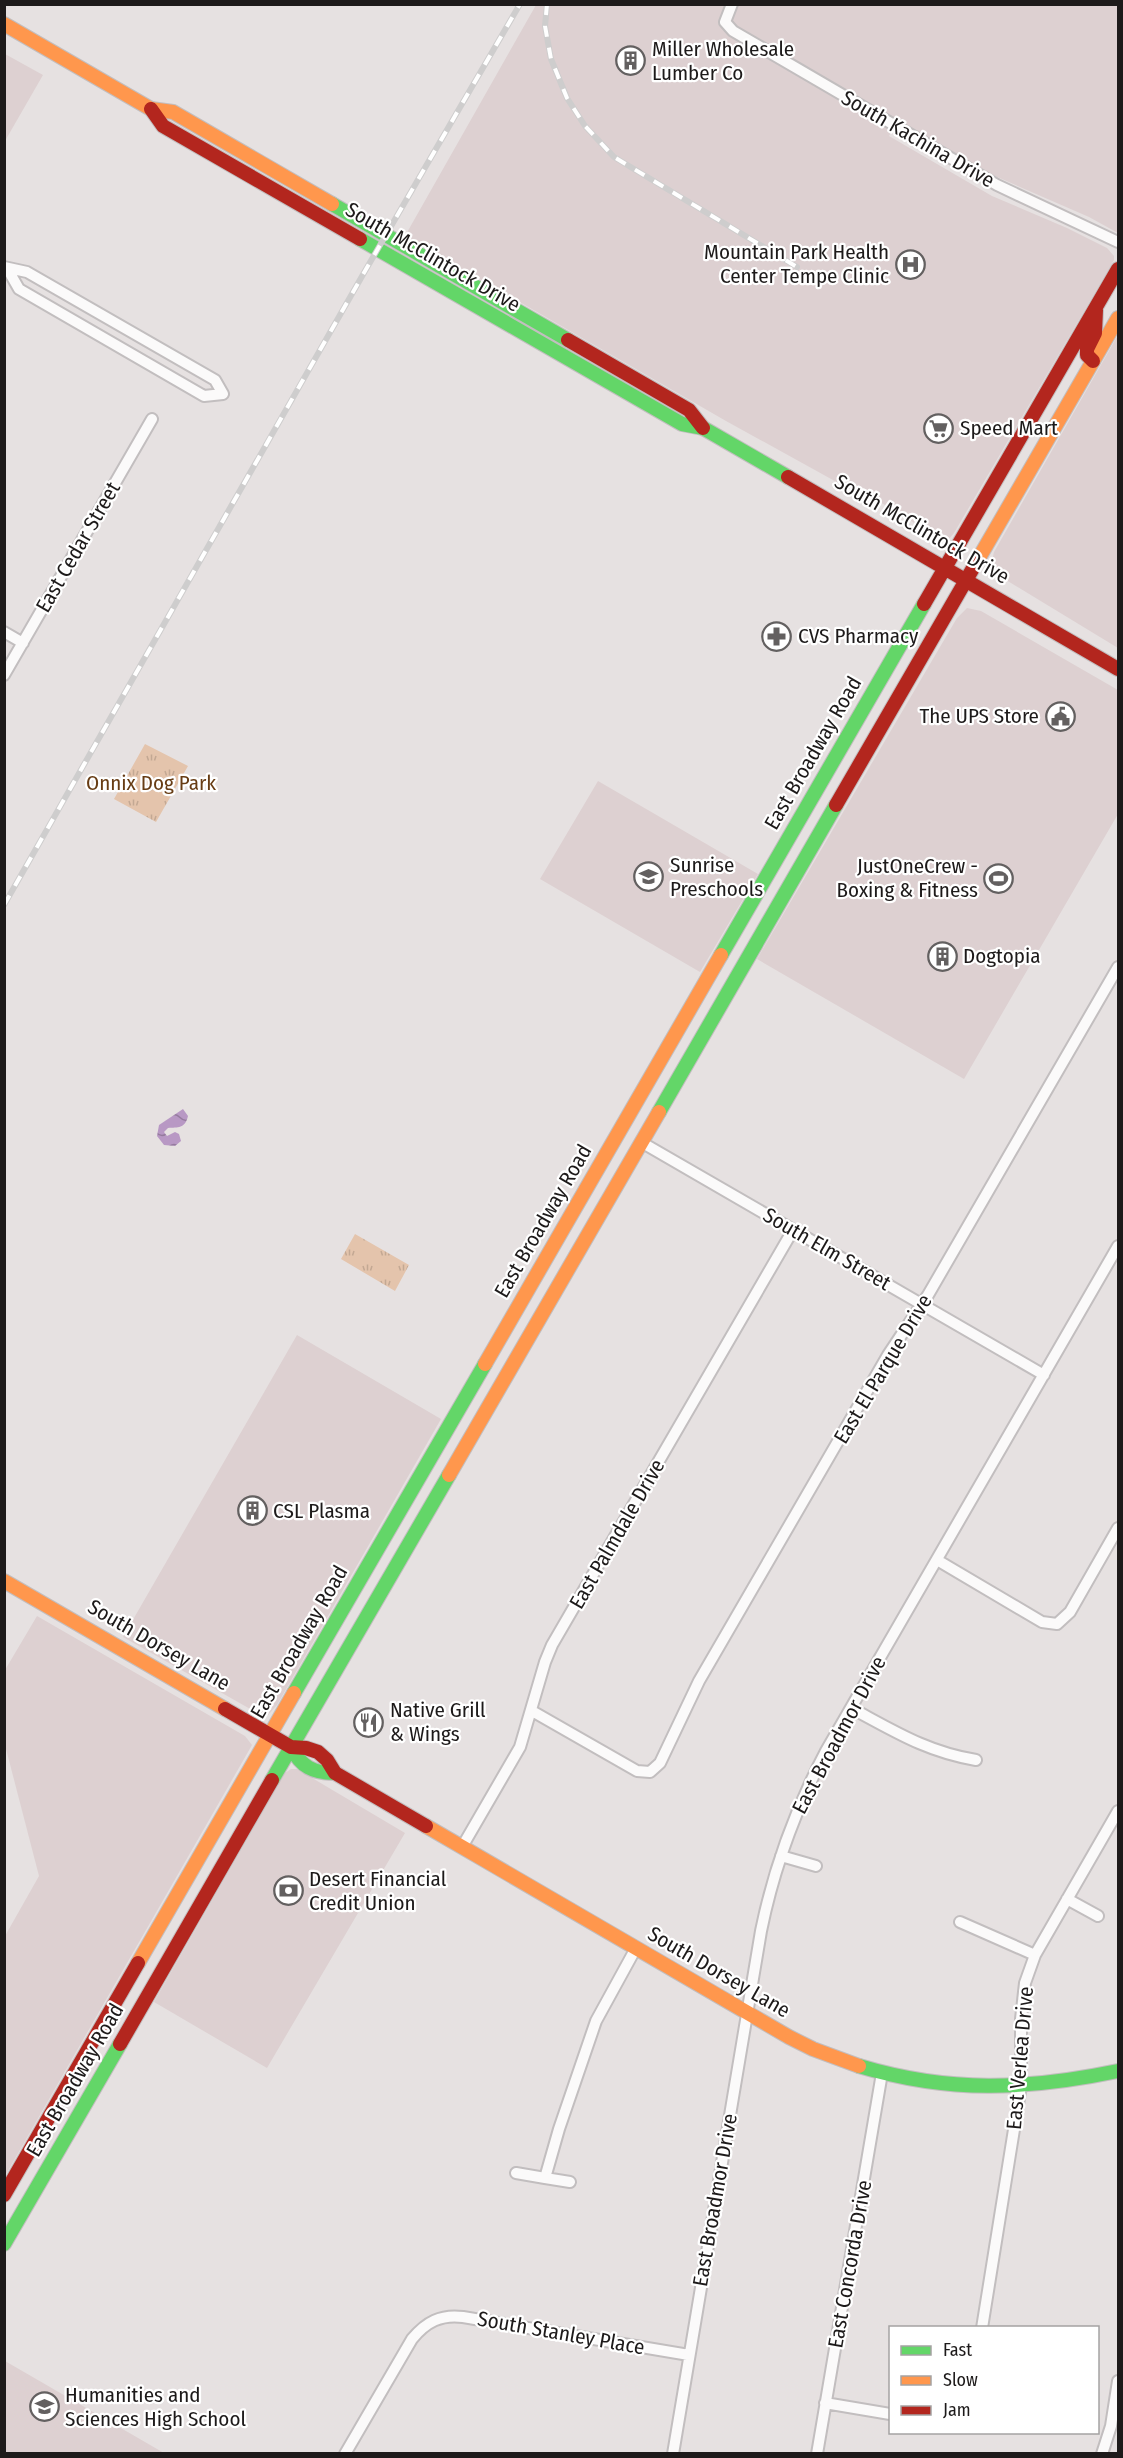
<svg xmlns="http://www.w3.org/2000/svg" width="1123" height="2458" font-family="'Fira Sans Condensed',sans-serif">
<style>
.built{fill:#ddd0d1}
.grass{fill:url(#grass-tufts)}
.water{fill:url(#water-waves)}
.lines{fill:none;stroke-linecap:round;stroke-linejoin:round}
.street-casing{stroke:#c2bebf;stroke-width:14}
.fast-casing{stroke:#c2bebf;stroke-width:16}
.slow-casing{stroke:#c2bebf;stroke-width:16}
.jam-casing{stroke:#c2bebf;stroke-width:16}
.street{stroke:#fbfafa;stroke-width:10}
.fast{stroke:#63d668;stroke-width:14}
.slow{stroke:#ff974d;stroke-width:14}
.jam{stroke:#b3261e;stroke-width:14}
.rail-casing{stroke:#cecdcd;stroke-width:6}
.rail{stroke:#fff;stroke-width:4;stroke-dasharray:11;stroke-linecap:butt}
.labels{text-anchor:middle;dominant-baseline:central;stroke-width:4.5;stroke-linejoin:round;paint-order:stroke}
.poi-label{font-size:21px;fill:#1d1a1a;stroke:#fff;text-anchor:start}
.street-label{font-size:21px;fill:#1d1a1a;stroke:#fff}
.park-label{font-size:21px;fill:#673c14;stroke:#fff}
</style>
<defs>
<pattern id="grass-tufts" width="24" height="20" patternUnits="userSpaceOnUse" patternTransform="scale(1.5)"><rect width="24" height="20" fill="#e4c4ac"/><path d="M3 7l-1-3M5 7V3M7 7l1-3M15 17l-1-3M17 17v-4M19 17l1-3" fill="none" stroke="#c3a893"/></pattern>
<pattern id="water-waves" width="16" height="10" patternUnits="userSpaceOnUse" patternTransform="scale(1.5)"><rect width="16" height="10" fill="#b898c4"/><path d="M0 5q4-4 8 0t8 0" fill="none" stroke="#957b9e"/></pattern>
</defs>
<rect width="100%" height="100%" fill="#e6e1e1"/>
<path class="built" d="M 536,5 L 1118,5 L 1118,233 L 1089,217 L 995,176 L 898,120 L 889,136 L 992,196 L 1067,228 L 1107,248 L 1114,256 L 1114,260 L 954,533 L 948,540 L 938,541 L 906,517 L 871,497 L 851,490 L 726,421 L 405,236 Z
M 5,54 L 43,75 L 5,141 Z
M 1118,335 L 1118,648 L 1001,577 L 995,573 L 991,564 L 994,552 Z
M 967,608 L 981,611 L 1118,690 L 1118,814 L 964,1079 L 757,959 L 957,618 Z
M 598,781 L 758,874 L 700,972 L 540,879 Z
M 297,1335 L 441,1419 L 277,1705 L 268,1715 L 261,1715 L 123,1637 Z
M 37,1616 L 245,1736 L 252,1745 L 5,2176 L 5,1936 L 39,1876 L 5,1745 L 5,1670 Z
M 297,1769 L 405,1833 L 267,2068 L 154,2002 L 285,1773 L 291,1769 Z
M 5,2361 L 164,2453 L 5,2453 Z"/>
<path class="grass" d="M 145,744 L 188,766 L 156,822 L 114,799 Z
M 355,1234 L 409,1265 L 395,1291 L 341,1259 Z"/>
<path class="water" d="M 183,1109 L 188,1116 C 185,1129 178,1127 168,1128 L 164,1132 L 167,1136 L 175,1132 L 179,1134 L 181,1141 L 175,1146 L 164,1145 L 157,1136 L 159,1125 Z"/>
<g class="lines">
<defs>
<path id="street" d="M 732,4 L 725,22 L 733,31 L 997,185 L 1118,242
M 4,267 L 27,272 L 215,380 L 223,394 L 204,396 L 19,289 L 7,268
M 4,632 L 23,643
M 4,675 L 152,419
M 641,1142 L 1044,1375
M 937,1560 L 1042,1622 L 1057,1624 L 1070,1612 L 1118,1528
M 851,1708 C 894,1731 927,1752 976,1760
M 532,1711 L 637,1771 L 650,1772 L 660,1763 L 699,1681 L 888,1355 L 928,1295 L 1118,967
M 462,1847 L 520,1747 L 545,1662 L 552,1645 L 793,1230
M 781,1856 L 816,1866
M 1067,1899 L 1098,1916
M 960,1922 L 1035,1955
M 516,2173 L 545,2178 L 559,2129 L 596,2021 L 636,1948
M 545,2178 L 570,2182
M 982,2328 L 1021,2086 L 1021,2019 L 1025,1983 L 1035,1955 L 1118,1811
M 825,2403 L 890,2414
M 345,2454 L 412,2339 C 426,2322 441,2314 463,2317 L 689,2355
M 673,2454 L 761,1931 C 774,1867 796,1808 826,1751 L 1118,1246
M 817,2454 L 882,2073
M 1102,2454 L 1111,2426 L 1118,2381"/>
<path id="fast" d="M 332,204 L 568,340
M 360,239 L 682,424 L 703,428 L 788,477
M 721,955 L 924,604
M 659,1112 L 836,805
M 294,1693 L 485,1364
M 291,1747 C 301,1767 313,1773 335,1773
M 272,1780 L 449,1475
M 859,2066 C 949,2093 1027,2090 1118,2071
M 4,2244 L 120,2044"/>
<path id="slow" d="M 4,24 L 151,109 L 173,112 L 332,204
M 976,563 L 1118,318
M 485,1364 L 721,955
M 449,1475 L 659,1112
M 4,1581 L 225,1709
M 426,1826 L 789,2037 L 813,2049 L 859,2066
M 138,1963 L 294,1693"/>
<path id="jam" d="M 151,109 L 163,126 L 360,239
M 568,340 L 689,410 L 703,428
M 1093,361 L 1087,355 L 1087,349 L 1095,333 L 1096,310
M 788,477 L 1118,669
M 924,604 L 1118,269
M 836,805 L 976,563
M 225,1709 L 291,1747 L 306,1748 L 318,1752 L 327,1760 L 335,1773 L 426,1826
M 120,2044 L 272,1780
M 4,2195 L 138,1963"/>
</defs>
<use href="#street" class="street-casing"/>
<use href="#fast" class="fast-casing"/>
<use href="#slow" class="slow-casing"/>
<use href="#jam" class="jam-casing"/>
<use href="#street" class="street"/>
<use href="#fast" class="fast"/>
<use href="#slow" class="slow"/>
<use href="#jam" class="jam"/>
<defs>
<path id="rail" d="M 547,4 L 545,26 L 551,59 L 567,98 L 585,126 L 614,157 L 797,267
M 4,905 L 365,271 L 520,4"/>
</defs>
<use href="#rail" class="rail-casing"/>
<use href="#rail" class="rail"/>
</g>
<defs>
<symbol id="building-ring" viewBox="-11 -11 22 22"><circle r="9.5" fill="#fff" stroke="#636060" stroke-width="1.5"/><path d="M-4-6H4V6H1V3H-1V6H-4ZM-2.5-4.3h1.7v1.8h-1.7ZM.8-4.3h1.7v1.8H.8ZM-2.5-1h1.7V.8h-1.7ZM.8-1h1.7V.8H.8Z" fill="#636060"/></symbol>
<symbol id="hospital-ring" viewBox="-11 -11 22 22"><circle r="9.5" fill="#fff" stroke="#636060" stroke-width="1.5"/><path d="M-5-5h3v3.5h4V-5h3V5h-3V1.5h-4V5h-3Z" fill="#636060"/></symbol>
<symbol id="supermarket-ring" viewBox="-11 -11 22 22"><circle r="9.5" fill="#fff" stroke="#636060" stroke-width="1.5"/><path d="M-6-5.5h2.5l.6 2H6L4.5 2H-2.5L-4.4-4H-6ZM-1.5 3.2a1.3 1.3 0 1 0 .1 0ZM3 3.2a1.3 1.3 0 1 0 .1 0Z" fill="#636060"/></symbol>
<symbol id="pharmacy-ring" viewBox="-11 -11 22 22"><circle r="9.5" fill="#fff" stroke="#636060" stroke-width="1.5"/><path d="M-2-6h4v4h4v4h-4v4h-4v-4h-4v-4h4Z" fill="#636060"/></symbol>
<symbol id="civic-ring" viewBox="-11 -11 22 22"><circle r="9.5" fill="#fff" stroke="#636060" stroke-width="1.5"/><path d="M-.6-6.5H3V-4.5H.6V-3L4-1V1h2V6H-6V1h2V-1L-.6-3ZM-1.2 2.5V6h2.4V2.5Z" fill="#636060"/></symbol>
<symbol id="school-ring" viewBox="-11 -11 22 22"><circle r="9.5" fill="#fff" stroke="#636060" stroke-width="1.5"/><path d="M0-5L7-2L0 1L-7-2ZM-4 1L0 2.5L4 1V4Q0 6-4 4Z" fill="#636060"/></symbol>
<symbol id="stadium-ring" viewBox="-11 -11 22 22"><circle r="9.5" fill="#fff" stroke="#636060" stroke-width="1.5"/><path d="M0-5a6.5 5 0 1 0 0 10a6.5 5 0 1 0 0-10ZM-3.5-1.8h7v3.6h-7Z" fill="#636060"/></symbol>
<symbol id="restaurant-ring" viewBox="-11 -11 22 22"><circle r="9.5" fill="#fff" stroke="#636060" stroke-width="1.5"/><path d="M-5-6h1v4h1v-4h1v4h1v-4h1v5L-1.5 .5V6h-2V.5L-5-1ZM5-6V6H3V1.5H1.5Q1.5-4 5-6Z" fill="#636060"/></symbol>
<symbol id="bank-ring" viewBox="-11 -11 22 22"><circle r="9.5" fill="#fff" stroke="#636060" stroke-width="1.5"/><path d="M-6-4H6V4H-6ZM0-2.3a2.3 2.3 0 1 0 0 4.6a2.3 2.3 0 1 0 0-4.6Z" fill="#636060"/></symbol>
</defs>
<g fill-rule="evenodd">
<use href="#building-ring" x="614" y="44" width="33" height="33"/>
<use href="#hospital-ring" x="894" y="248" width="33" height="33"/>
<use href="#supermarket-ring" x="922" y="412" width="33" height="33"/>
<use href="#pharmacy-ring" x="760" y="620" width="33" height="33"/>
<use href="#civic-ring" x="1044" y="700" width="33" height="33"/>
<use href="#school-ring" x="632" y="860" width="33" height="33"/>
<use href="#stadium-ring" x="982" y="862" width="33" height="33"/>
<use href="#building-ring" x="926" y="940" width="33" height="33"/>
<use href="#building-ring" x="236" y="1494" width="33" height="33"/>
<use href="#restaurant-ring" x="352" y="1706" width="33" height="33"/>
<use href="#bank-ring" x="272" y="1874" width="33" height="33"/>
<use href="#school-ring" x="28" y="2390" width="33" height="33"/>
</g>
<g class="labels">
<g class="poi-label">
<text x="652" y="49">Miller Wholesale<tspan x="652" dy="24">Lumber Co</tspan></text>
<text x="889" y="252" text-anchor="end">Mountain Park Health<tspan x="889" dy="24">Center Tempe Clinic</tspan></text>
<text x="960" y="428">Speed Mart</text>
<text x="798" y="636">CVS Pharmacy</text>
<text x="1039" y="716" text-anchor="end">The UPS Store</text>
<text x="670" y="865">Sunrise<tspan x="670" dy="24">Preschools</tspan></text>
<text x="978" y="866" text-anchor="end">JustOneCrew -<tspan x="978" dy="24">Boxing &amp; Fitness</tspan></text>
<text x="963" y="956">Dogtopia</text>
<text x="273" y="1511">CSL Plasma</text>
<text x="390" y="1710">Native Grill<tspan x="390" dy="24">&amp; Wings</tspan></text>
<text x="309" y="1879">Desert Financial<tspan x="309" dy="24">Credit Union</tspan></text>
<text x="65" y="2395">Humanities and<tspan x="65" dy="24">Sciences High School</tspan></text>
</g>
<g class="street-label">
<text transform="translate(918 139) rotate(30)">South Kachina Drive</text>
<text transform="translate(433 257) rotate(30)">South McClintock Drive</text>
<text transform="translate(922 529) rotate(30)">South McClintock Drive</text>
<text transform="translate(78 547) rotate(-60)">East Cedar Street</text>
<text transform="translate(813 753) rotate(-60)">East Broadway Road</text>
<text transform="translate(543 1221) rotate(-60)">East Broadway Road</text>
<text transform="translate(827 1249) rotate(30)">South Elm Street</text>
<text transform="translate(883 1369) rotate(-59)">East El Parque Drive</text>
<text transform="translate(617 1534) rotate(-60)">East Palmdale Drive</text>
<text transform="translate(299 1642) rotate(-60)">East Broadway Road</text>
<text transform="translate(159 1645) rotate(30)">South Dorsey Lane</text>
<text transform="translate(839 1735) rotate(-62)">East Broadmor Drive</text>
<text transform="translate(719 1972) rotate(30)">South Dorsey Lane</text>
<text transform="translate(1020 2058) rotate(-85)">East Verlea Drive</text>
<text transform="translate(75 2080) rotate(-60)">East Broadway Road</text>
<text transform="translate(715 2200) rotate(-80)">East Broadmor Drive</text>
<text transform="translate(850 2264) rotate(-80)">East Concorda Drive</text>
<text transform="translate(561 2333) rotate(10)">South Stanley Place</text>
</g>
<g class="park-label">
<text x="151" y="783">Onnix Dog Park</text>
</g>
</g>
<rect width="1123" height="2458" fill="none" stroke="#1d1a1a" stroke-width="12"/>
<rect x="889" y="2326" width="210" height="108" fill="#ffffff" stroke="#a5a3a3" stroke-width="1.5"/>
<rect x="901" y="2346" width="30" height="9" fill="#63d668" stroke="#a5a3a3" stroke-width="1.5"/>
<text x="943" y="2356" font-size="18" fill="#1d1a1a">Fast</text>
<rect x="901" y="2376" width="30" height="9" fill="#ff974d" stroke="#a5a3a3" stroke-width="1.5"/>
<text x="943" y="2386" font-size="18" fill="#1d1a1a">Slow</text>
<rect x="901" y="2406" width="30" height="9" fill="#b3261e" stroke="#a5a3a3" stroke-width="1.5"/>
<text x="943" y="2416" font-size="18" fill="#1d1a1a">Jam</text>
</svg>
